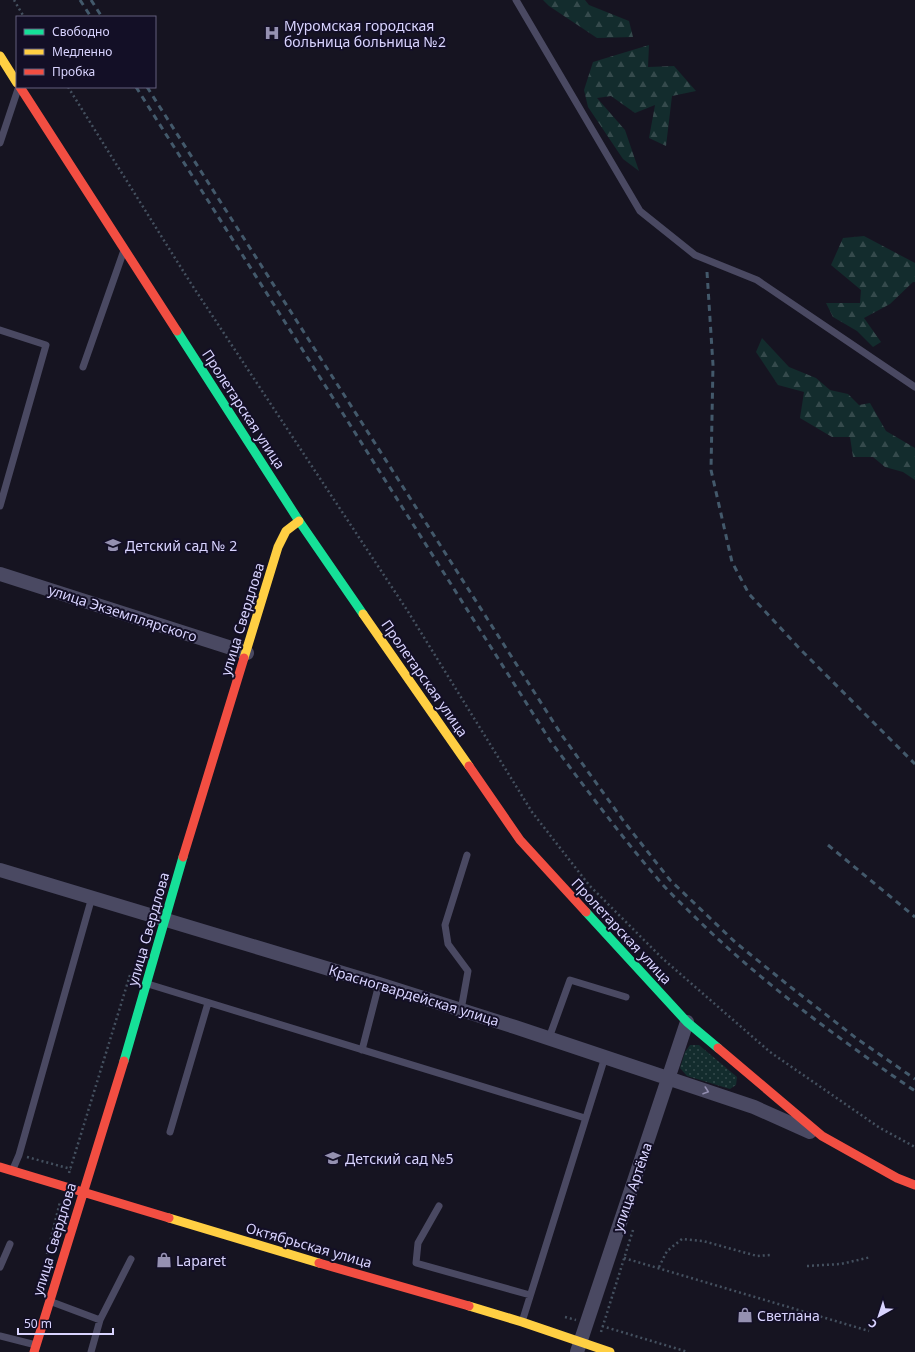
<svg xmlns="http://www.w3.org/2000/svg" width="915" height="1352" font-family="'Noto Sans',sans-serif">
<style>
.grass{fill:url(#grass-dots)}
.forest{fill:url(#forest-firs)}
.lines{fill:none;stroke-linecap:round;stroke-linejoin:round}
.path{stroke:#44505f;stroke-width:2.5;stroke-dasharray:2 3;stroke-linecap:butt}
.lane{stroke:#4a4962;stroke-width:7}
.street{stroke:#4a4962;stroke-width:14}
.fast{stroke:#16e098;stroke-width:9}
.slow{stroke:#ffcf43;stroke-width:9}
.jam{stroke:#f24e42;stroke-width:9}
.rail{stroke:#43596b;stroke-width:3;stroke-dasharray:6 5;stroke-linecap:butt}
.oneway{stroke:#928eb0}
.labels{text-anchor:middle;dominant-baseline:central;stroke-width:4;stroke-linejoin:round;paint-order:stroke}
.poi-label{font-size:14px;fill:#d9d4ff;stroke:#130f26;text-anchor:start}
.street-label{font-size:14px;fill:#d9d4ff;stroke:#130f26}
</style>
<defs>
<pattern id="grass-dots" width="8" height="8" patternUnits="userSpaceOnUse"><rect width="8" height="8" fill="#132c2d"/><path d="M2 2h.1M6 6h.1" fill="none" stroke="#354a4c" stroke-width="1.8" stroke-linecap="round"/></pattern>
<pattern id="forest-firs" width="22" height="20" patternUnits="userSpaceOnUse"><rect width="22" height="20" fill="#132c2d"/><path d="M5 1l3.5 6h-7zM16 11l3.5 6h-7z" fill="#354a4c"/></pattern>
</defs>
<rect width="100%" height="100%" fill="#161421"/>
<path class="grass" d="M 690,1045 L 699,1045 L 737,1077 L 736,1085 L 730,1089 L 687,1076 L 680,1068 L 685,1052 Z"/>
<path class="forest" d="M 543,0 L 585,0 L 589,5 L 629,21 L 633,37 L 597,38 L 549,6 Z
M 649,45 L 648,67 L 674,66 L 696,91 L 672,96 L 666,146 L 649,138 L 655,105 L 635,113 L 611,96 L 597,98 L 625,130 L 639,171 L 623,159 L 588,107 L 584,90 L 593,62 Z
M 864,236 L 915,263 L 915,282 L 913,282 L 890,304 L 864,318 L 881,342 L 873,347 L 857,331 L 833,317 L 826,303 L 860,303 L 861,290 L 831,265 L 843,238 Z
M 762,338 L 789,367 L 816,378 L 830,390 L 848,394 L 859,405 L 870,403 L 886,431 L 915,448 L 915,480 L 903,472 L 885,467 L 873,457 L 853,457 L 850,437 L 832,437 L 800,418 L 804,392 L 778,385 L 756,352 Z"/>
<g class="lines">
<path class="path" d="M 14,0 L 24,17
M 68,87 L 190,282 L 407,610 L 532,812 L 589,885 L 662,958 L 770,1052 L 880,1128 L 915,1147
M 27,1157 L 71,1169
M 69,1173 L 130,975
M 47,1254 L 60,1202
M 624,1258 L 869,1331
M 807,1266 L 841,1264 L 871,1257
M 659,1267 L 667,1251 L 682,1239 L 703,1241 L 757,1256 L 770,1255
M 565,1317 L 576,1320
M 602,1326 L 688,1352
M 601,1332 L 633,1230"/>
<path class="lane" d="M 516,0 L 640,211 L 695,255 L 757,280 L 915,387
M 0,143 L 18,89
M 0,330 L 46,345 L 0,506
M 83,367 L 123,253
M 148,984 L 585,1118
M 461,1010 L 468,971 L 448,944 L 445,925 L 467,855
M 549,1038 L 570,980 L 626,997
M 362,1050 L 379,984
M 170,1132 L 208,1003
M 13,1169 L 19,1155 L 92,897
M 439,1206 L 418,1243 L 416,1263 L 530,1295
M 0,1267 L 10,1244
M 52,1302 L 100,1320 L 91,1352
M 100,1320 L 131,1259
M 522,1322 L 605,1057
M 0,1336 L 36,1345"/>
<path class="street" d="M 0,574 L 247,653
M 0,870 L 379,984 L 515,1027 L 754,1107 L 810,1132
M 577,1352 L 687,1022"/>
<path class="fast" d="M 177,331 L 299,521 L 363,614
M 586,912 L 687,1022 L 718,1048
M 124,1061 L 183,857"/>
<path class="slow" d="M 0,56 L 17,83
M 363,614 L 469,766
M 244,658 L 278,547 L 286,531 L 299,521
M 169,1218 L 319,1263
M 469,1306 L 522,1322 L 610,1352"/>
<path class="jam" d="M 20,87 L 177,331
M 469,766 L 520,840 L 586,912
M 183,857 L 244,658
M 718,1048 L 822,1136 L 897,1178 L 915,1185
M 0,1167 L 169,1218
M 319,1263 L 469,1306
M 34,1352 L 124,1061"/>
<path class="rail" d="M 80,0 L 91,17
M 91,0 L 102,17
M 136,87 L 551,742 C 587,790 623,839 663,885 C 674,897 687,909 699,921 C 765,985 839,1039 915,1091
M 147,87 L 561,734 L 625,823 L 670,880 L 735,942 L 788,985 L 856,1038 L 915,1079
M 707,272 L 713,365 L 711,470 L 732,562 L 749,594 L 800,649 L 915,764
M 828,845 L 915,917"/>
</g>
<defs><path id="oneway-chevron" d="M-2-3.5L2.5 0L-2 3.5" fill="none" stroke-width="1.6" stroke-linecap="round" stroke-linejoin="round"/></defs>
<use class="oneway" href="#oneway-chevron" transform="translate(706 1091) rotate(19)"/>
<defs>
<symbol id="hospital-bare" viewBox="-9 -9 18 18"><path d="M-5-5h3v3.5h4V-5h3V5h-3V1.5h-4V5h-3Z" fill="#9591b1" stroke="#130f26" stroke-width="2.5" paint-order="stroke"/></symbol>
<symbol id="school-bare" viewBox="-9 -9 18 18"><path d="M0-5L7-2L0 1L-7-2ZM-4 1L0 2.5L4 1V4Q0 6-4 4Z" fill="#9591b1" stroke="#130f26" stroke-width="2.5" paint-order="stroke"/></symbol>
<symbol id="shop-bare" viewBox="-9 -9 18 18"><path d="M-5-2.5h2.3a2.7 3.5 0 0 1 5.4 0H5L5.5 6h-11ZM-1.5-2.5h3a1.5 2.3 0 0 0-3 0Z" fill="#9591b1" stroke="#130f26" stroke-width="2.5" paint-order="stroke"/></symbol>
</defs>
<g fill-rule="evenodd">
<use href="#hospital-bare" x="261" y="22" width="22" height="22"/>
<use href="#school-bare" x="102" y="534" width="22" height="22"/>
<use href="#school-bare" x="322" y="1147" width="22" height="22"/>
<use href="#shop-bare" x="153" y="1249" width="22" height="22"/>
<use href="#shop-bare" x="734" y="1304" width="22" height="22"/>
</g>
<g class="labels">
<g class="poi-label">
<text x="284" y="25">Муромская городская<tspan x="284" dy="16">больница больница №2</tspan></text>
<text x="125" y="545">Детский сад № 2</text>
<text x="345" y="1158">Детский сад №5</text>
<text x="176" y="1260">Laparet</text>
<text x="757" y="1315">Светлана</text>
</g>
<g class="street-label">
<text transform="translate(244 409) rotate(57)">Пролетарская улица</text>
<text transform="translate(123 613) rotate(18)">улица Экземплярского</text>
<text transform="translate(242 619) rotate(-73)">улица Свердлова</text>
<text transform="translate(425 678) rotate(55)">Пролетарская улица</text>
<text transform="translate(148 929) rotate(-74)">улица Свердлова</text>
<text transform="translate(622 931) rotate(47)">Пролетарская улица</text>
<text transform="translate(414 995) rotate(17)">Красногвардейская улица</text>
<text transform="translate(632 1187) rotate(-71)">улица Артёма</text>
<text transform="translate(54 1239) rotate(-73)">улица Свердлова</text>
<text transform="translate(309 1245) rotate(16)">Октябрьская улица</text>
</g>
</g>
<rect x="16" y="16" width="140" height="72" fill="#130f26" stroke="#625e7d"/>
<rect x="24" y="29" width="20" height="6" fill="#16e098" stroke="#625e7d"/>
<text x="52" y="36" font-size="12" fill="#d9d4ff">Свободно</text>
<rect x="24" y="49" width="20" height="6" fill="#ffcf43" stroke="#625e7d"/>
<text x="52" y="56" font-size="12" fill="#d9d4ff">Медленно</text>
<rect x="24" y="69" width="20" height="6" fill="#f24e42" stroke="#625e7d"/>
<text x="52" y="76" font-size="12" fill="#d9d4ff">Пробка</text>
<g transform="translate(879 1316) rotate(219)" stroke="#130f26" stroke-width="3" paint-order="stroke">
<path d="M0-3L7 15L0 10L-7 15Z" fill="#d9d4ff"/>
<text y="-6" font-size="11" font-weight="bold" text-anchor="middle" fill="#d9d4ff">С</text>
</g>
<path d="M18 1328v6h95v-6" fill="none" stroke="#d9d4ff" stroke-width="2"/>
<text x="24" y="1328" font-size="12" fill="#d9d4ff" stroke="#130f26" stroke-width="3" paint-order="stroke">50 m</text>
</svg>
